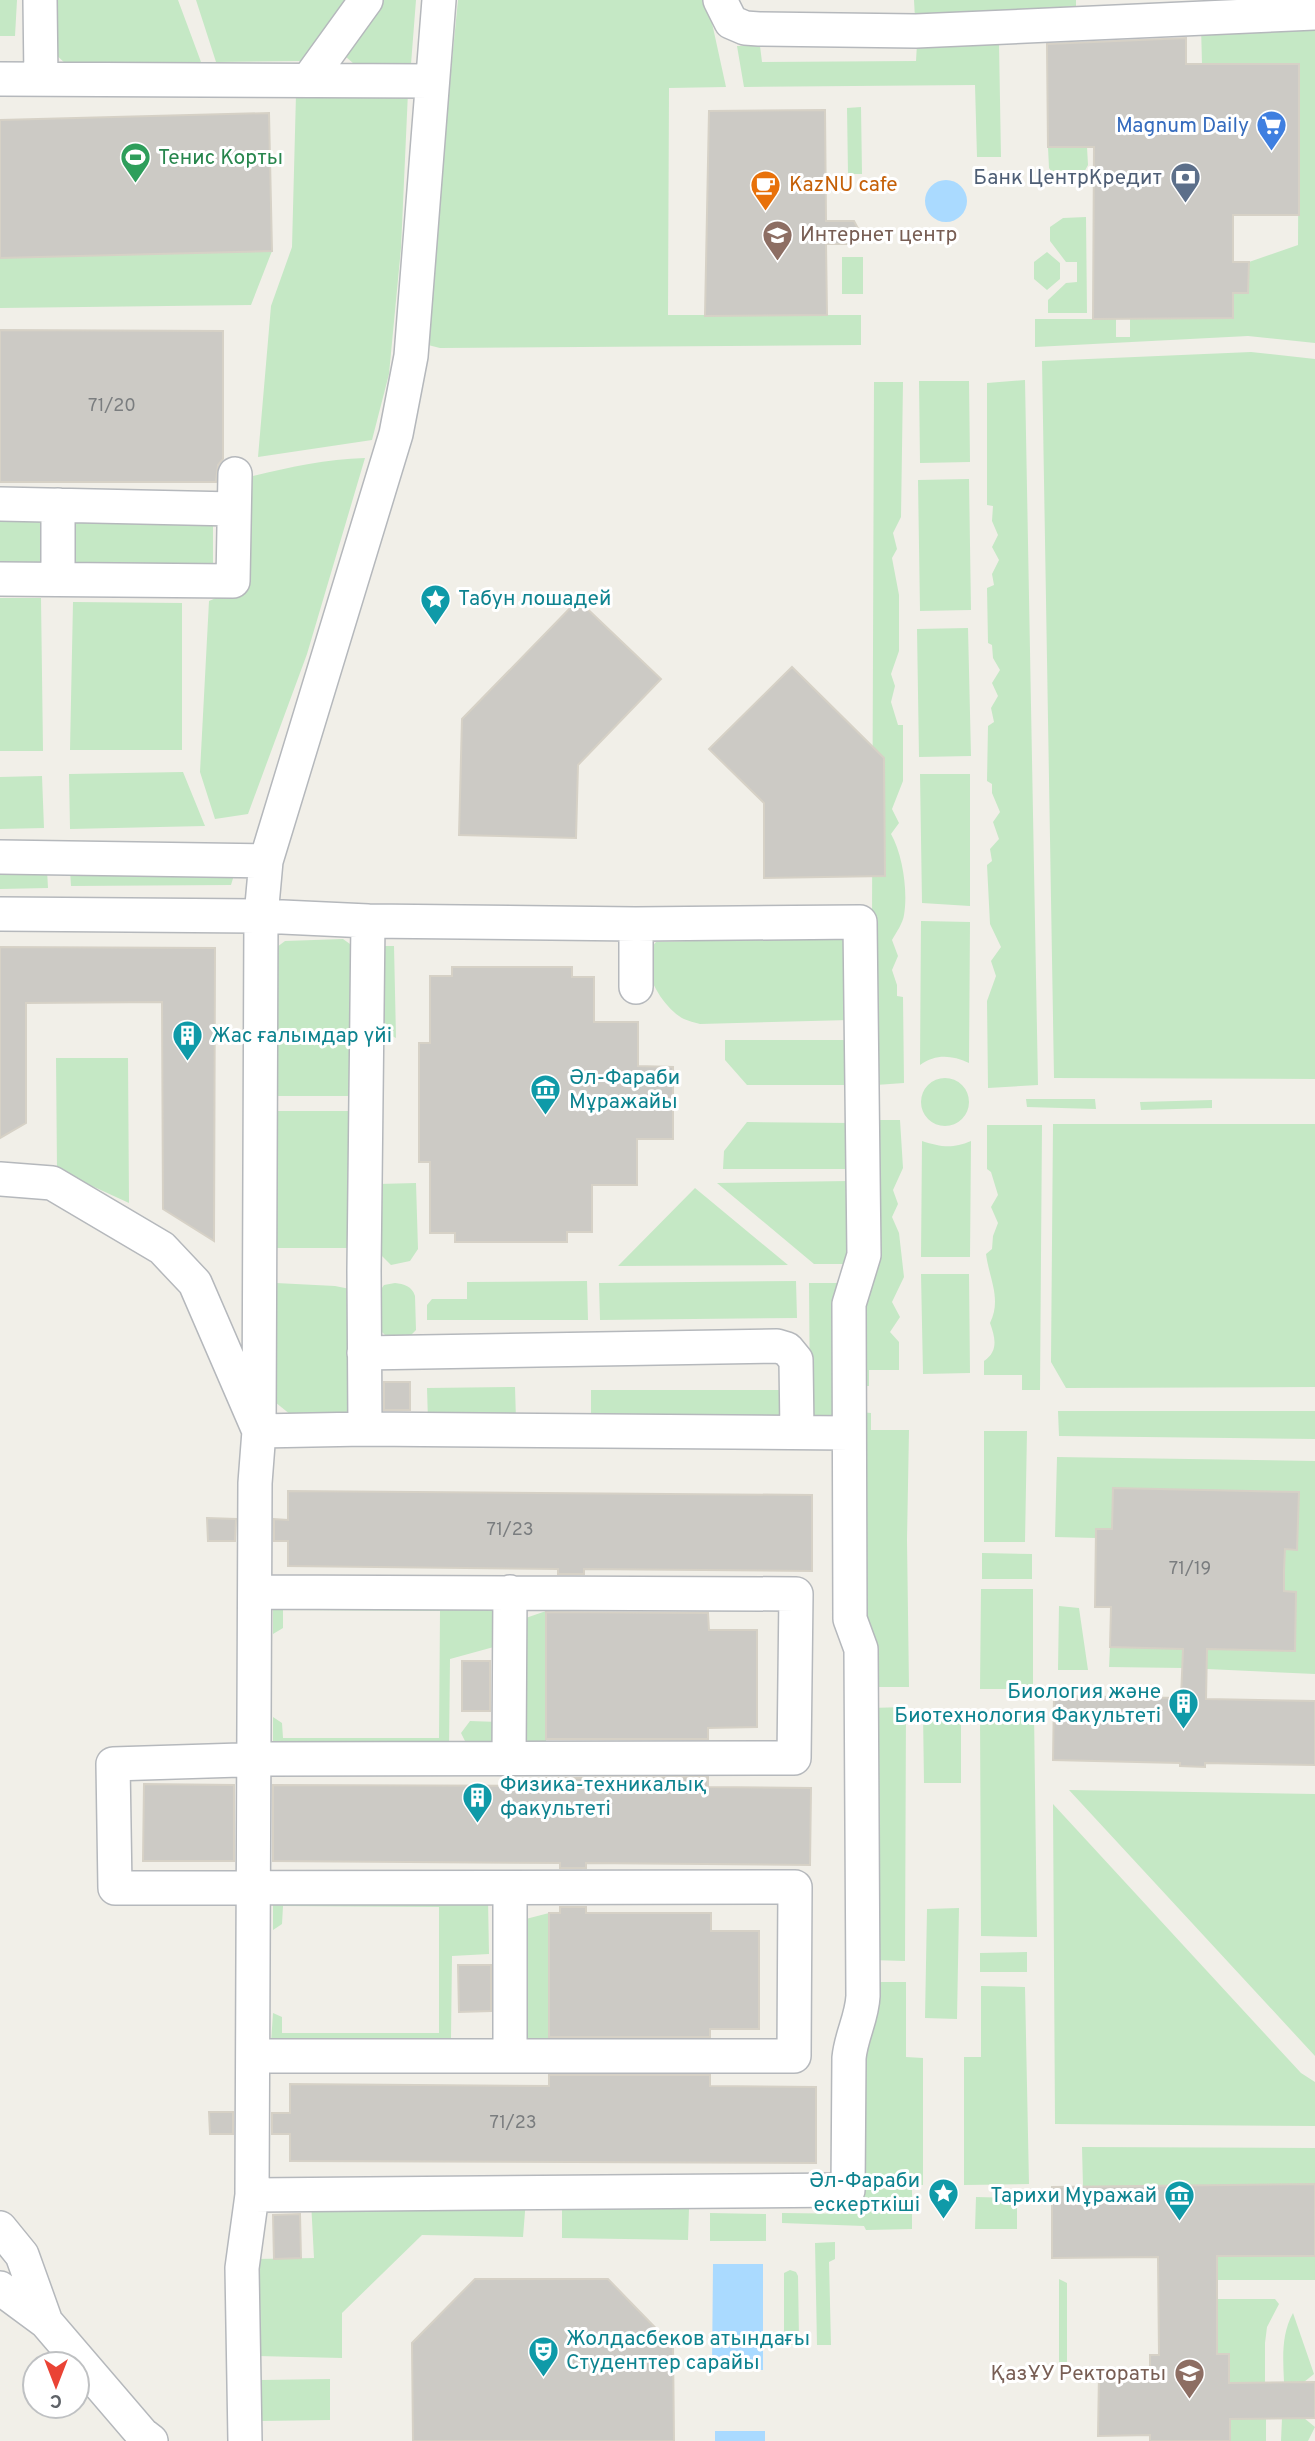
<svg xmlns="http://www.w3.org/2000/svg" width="1315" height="2441" font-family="Overpass,sans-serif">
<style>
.green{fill:#c5e8c5}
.water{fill:#aadaff}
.building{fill:#cccac5;stroke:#d6d1c6;stroke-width:2}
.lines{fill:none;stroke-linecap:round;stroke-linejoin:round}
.minor-casing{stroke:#b5b8bc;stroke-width:36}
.minor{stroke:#fff;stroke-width:33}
.labels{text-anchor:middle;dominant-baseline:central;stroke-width:6;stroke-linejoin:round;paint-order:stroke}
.number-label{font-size:18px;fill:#7a7d7f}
.shop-label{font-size:21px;fill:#366cbe;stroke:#fff;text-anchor:end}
.leisure-label{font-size:21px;fill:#27864d;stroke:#fff;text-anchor:start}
.service-label{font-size:21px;fill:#4e5e75;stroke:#fff;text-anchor:end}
.food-label{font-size:21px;fill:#c56008;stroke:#fff;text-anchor:start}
.education-label{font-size:21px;fill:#785e54;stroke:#fff;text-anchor:start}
.culture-label{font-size:21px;fill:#0d838f;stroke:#fff;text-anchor:start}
</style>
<rect width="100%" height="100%" fill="#f1efe8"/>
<path class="green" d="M 0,0 L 17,0 L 15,36 L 0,36 Z
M 49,0 L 178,0 L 201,62 L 67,65 L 53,52 Z
M 196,0 L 348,0 L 303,61 L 216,62 Z
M 379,0 L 416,0 L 411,64 L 354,64 L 345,56 Z
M 458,0 L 707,0 L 726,87 L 669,88 L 668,315 L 861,315 L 861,345 L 440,348 L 424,344 Z
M 914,0 L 1076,0 L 1076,13 L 915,19 Z
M 1315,21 L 1315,343 L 1248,336 L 1035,347 L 1035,319 L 1116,319 L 1116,337 L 1130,337 L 1130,319 L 1233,293 L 1248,293 L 1249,262 L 1298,245 L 1299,64 L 1202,64 L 1201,26 Z
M 917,44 L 999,44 L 1001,157 L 977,157 L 975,85 L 744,87 L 737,46 L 760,46 L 762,62 L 916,61 Z
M 408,92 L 401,248 L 389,374 L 372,440 L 258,457 L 271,306 L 292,247 L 296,94 Z
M 861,107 L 862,174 L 848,174 L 847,108 Z
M 1048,147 L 1087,147 L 1088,165 L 1080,180 L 1057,180 L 1049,168 Z
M 1086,217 L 1087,313 L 1048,313 L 1048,300 L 1066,283 L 1077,282 L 1077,262 L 1066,262 L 1050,241 L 1050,227 L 1063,218 Z
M 272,251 L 251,305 L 0,308 L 0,258 Z
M 1047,252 L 1060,263 L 1060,279 L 1047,290 L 1034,279 L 1034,262 Z
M 842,257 L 863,257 L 863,294 L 842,294 Z
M 1251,352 L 1315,359 L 1315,1079 L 1054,1078 L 1042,361 Z
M 1025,380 L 1038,1085 L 988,1088 L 987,1001 L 996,976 L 991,961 L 1001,947 L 990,924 L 987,865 L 992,861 L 990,849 L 999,839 L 993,822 L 1000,812 L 992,793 L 992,784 L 987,781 L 988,726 L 994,722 L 991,708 L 998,696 L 992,683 L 1000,670 L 993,658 L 992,645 L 988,643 L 987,588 L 994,585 L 992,574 L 999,560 L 992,547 L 998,535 L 992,521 L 993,506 L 987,505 L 987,383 Z
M 919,381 L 969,381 L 970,462 L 920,463 Z
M 874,382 L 903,382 L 901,517 L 893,533 L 897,549 L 892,558 L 899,595 L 899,651 L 891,674 L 895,686 L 891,702 L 898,725 L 903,725 L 903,781 L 892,809 L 899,823 L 891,834 C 903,855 908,892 904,915 C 903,923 896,933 892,940 L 898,956 L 892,970 L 897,985 L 897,996 L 903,997 L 904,1083 L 876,1085 L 872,917 Z
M 365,458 L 307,654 L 248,814 L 215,819 L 200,772 L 209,601 L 239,588 L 241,479 C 282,469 322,459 365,458 Z
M 969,479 L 971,610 L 920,611 L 918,480 Z
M 0,514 L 41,515 L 40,569 L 0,569 Z
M 213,519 L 213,570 L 74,571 L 74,520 Z
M 0,598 L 41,598 L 43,751 L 0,751 Z
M 73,602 L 182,603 L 182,750 L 70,750 Z
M 968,628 L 971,756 L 919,757 L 917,629 Z
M 183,772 L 205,826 L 70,829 L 69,774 Z
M 920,774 L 970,774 L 970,906 L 922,903 Z
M 42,776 L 44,828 L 0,829 L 0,777 Z
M 237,865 L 231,885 L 71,886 L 70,870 Z
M 0,870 L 47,870 L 48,888 L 0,889 Z
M 921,921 L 970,922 L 969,1063 C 951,1055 936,1054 920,1065 Z
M 848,937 L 850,1020 L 700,1024 C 693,1022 684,1020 679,1016 C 659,1002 636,963 656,942 Z
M 343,939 L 350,944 L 350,1096 L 277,1096 L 277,947 L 285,941 Z
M 377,946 L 394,946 L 396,1038 L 378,1029 Z
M 725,1040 L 851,1040 L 851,1085 L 747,1085 L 725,1060 Z
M 56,1058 L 128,1058 L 129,1203 L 57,1170 Z
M921 1102a24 24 0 1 1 48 0a24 24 0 1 1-48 0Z
M 1026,1099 L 1095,1099 L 1096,1109 L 1027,1107 Z
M 1212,1100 L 1212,1108 L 1141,1110 L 1140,1102 Z
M 276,1111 L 350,1111 L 350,1248 L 276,1248 Z
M 874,1120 L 900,1120 L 903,1168 L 893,1190 L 898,1204 L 892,1217 L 899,1233 L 904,1277 L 892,1302 L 900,1317 L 890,1332 L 899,1342 L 899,1370 L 869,1370 L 869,1386 L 861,1386 Z
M 747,1122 L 851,1123 L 851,1169 L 723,1169 L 724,1151 Z
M 1053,1124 L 1315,1124 L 1315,1387 L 1066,1388 L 1051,1362 Z
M 987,1125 L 1042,1125 L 1040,1390 L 1022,1390 L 1022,1375 L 984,1375 L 984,1361 C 999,1351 995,1337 990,1323 C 1002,1299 989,1278 986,1254 L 992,1249 L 993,1236 L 998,1223 L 991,1207 L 998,1195 L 991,1172 L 987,1169 Z
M 922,1141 C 941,1147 952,1149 971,1141 L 970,1257 L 921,1257 Z
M 849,1181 L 850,1264 L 814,1264 L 717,1183 Z
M 416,1183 L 418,1249 L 410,1261 L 391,1265 L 380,1254 L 378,1184 Z
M 695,1188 L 788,1265 L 618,1266 Z
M 921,1274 L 969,1274 L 970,1373 L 923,1374 Z
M 587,1281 L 588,1320 L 427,1320 L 427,1305 L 432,1299 L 467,1299 L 467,1282 Z
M 796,1281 L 797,1318 L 600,1320 L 599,1283 Z
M 276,1283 L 335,1286 L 350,1289 L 352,1408 L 341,1417 L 291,1415 L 275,1402 Z
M 395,1283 C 404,1284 412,1286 415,1296 L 416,1330 L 410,1336 L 387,1337 L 380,1330 L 379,1292 L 384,1285 Z
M 809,1283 L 842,1283 L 836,1420 L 815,1420 L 810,1411 Z
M 515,1387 L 516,1420 L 428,1421 L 427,1388 Z
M 591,1390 L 780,1390 L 786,1406 L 779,1420 L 591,1420 Z
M 1058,1411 L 1315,1411 L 1315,1439 L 1059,1436 Z
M 860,1412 L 871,1413 L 871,1430 L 909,1430 L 907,1540 L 909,1687 L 871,1687 L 861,1622 Z
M 984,1431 L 1027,1431 L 1025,1542 L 984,1542 Z
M 1057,1457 L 1315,1461 L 1315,1674 L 1207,1669 L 1207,1649 L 1295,1651 L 1296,1592 L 1284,1591 L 1285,1549 L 1297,1549 L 1298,1493 L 1112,1529 L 1096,1529 L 1096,1538 L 1055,1537 Z
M 982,1553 L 1032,1554 L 1032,1579 L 982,1579 Z
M 981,1589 L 1033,1589 L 1033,1689 L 980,1689 Z
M 483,1601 L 501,1618 L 501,1645 L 450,1659 L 449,1747 L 273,1747 L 273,1717 L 282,1723 L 283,1738 L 439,1738 L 440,1611 L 283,1610 L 283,1628 L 273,1634 L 273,1602 Z
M 1059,1606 L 1079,1608 L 1088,1670 L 1058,1670 Z
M 546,1611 L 546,1750 L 520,1737 L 520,1620 Z
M 1110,1647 L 1183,1649 L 1183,1668 L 1109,1667 Z
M 906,1707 L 905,1961 L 871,1960 L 870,1708 Z
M 961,1711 L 961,1783 L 924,1783 L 923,1712 Z
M 980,1711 L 1034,1712 L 1037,1937 L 981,1936 Z
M 470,1721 L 499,1722 L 498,1745 L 468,1747 L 461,1733 Z
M 1069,1790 L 1315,1794 L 1315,2056 Z
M 1053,1804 L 1301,2073 L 1315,2082 L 1315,2126 L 1055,2124 Z
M 273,1897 L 488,1899 L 489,1954 L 452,1956 L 451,2038 L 445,2046 L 271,2043 L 273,2013 L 282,2017 L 282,2033 L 439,2033 L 439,1907 L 283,1906 L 282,1924 L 273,1930 Z
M 959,1908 L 957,2019 L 925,2018 L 927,1909 Z
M 549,1913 L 549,2052 L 524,2038 L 522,1920 Z
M 1027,1952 L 1027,1972 L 980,1972 L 980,1953 Z
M 871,1982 L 906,1982 L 906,2057 L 923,2058 L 923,2185 L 912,2185 L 912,2229 L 866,2230 L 864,2226 L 782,2223 L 782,2213 L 862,2214 L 860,2045 Z
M 981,1986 L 1025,1987 L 1029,2184 L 964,2185 L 964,2057 L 981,2057 Z
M 1082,2147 L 1315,2148 L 1315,2184 L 1083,2187 Z
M 976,2197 L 1017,2198 L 1017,2229 L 975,2229 Z
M 526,2199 L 523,2237 L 422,2235 L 342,2313 L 342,2358 L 257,2356 L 255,2259 L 314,2258 L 311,2201 Z
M 562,2207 L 689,2209 L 688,2240 L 562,2238 Z
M 710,2213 L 766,2214 L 766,2241 L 710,2241 Z
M 835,2242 L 835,2259 L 829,2262 L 831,2345 L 817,2345 L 815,2243 Z
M 1217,2256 L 1315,2256 L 1315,2280 L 1217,2280 Z
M 790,2270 L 796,2272 L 798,2276 L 799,2338 L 796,2345 L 789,2345 L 784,2341 L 784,2273 Z
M 1059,2279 L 1067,2283 L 1067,2364 L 1059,2365 Z
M 1217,2299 L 1275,2299 L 1279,2304 L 1267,2327 L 1265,2343 L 1265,2383 L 1229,2383 L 1229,2355 L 1217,2354 Z
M 1293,2313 L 1314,2374 L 1304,2382 L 1284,2382 C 1283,2358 1281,2335 1293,2313 Z
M 330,2379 L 330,2420 L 261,2421 L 260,2380 Z
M 1266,2418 L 1266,2441 L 1230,2441 L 1230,2419 Z
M 1282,2418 L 1304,2418 L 1315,2427 L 1308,2441 L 1281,2441 Z"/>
<path class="water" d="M925 201a21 21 0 1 1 42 0a21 21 0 1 1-42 0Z
M 713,2264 L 763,2264 L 763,2370 L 712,2370 Z
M 715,2431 L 765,2431 L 765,2441 L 715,2441 Z"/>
<path class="building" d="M 1186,38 L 1186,64 L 1299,64 L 1299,215 L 1233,215 L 1233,262 L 1249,262 L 1248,293 L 1233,293 L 1233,318 L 1093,319 L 1094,147 L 1048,147 L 1047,44 Z
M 825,110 L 826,221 L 854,221 L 862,236 L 853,244 L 826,244 L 827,315 L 705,316 L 709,111 Z
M 269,113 L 272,251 L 0,258 L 0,120 Z
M 0,330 L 223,331 L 223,459 L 218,465 L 216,482 L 0,482 Z
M 578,600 L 661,679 L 578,765 L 576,838 L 459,835 L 462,719 Z
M 792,667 L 884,758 L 885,876 L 764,878 L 764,803 L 709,749 Z
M 0,947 L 215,948 L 214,1241 L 163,1209 L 162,1002 L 26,1003 L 26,1123 L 0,1138 Z
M 452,967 L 572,967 L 572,977 L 594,977 L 594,1022 L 638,1022 L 638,1066 L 673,1067 L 673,1139 L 637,1139 L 637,1185 L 592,1185 L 592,1232 L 567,1232 L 567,1242 L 455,1242 L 455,1233 L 430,1233 L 430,1162 L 419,1162 L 419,1043 L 430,1043 L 430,976 L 452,976 Z
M 384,1382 L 410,1382 L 410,1410 L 384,1410 Z
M 1113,1488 L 1299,1492 L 1297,1550 L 1285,1549 L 1284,1570 L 1284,1591 L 1296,1592 L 1295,1651 L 1207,1649 L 1206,1699 L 1315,1701 L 1315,1765 L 1205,1763 L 1205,1767 L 1180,1766 L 1180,1763 L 1053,1760 L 1054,1696 L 1181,1698 L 1183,1649 L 1110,1647 L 1111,1607 L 1095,1607 L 1096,1529 L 1112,1529 Z
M 288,1491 L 812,1495 L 812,1571 L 584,1569 L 584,1574 L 558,1574 L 558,1569 L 288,1566 L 288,1541 L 274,1541 L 274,1519 L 288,1520 Z
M 207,1518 L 236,1519 L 235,1541 L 208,1541 Z
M 546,1612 L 708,1613 L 709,1630 L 757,1630 L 757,1727 L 708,1728 L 708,1739 L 546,1739 Z
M 462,1661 L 490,1661 L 490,1711 L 462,1711 Z
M 708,1777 L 708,1787 L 811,1788 L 810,1865 L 586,1863 L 586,1868 L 560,1868 L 560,1863 L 273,1861 L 273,1785 L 546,1786 L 546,1778 Z
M 144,1784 L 234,1785 L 234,1861 L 143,1861 Z
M 560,1907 L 586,1907 L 586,1913 L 711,1913 L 711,1931 L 759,1931 L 759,2029 L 710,2029 L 710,2037 L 549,2037 L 549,1913 L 560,1913 Z
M 458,1965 L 491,1965 L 491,2011 L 459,2012 Z
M 549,2075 L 710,2075 L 710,2086 L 816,2087 L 816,2163 L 290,2161 L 290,2134 L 272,2134 L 272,2113 L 290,2113 L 290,2084 L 549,2086 Z
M 209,2112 L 233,2112 L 233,2134 L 210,2134 Z
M 1315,2184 L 1315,2256 L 1217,2256 L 1217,2354 L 1229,2354 L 1229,2383 L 1315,2382 L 1315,2418 L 1230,2419 L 1230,2441 L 1150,2441 L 1150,2435 L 1098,2436 L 1099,2373 L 1150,2372 L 1150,2355 L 1159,2355 L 1158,2257 L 1052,2258 L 1052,2187 Z
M 300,2214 L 301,2258 L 274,2259 L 273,2215 Z
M 475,2279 L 608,2279 L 673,2346 L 674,2441 L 413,2441 L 412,2343 Z"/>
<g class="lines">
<defs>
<path id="minor" d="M 40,0 L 41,78
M 720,0 L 731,22 L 745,28 L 759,29 L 916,31 L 1315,13
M 0,79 L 432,81
M 309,79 L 366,0
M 0,504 L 234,509
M 58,505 L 58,578
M 0,579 L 233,581 L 235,474
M 0,857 L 266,861
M 0,914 L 261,916 L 368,921
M 636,924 L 636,987
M 0,1179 L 52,1183 L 162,1248 L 195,1283 L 259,1431 L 365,1429 L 849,1433
M 364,1353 L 777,1346 L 787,1349 L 796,1360 L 797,1432
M 509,1758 L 510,1592
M 510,1888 L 510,2056
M 253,2056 L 794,2056 L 795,1887 L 115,1888 L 113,1764 L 268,1759 L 794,1758 L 796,1594 L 255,1592
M 252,2195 L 848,2190 L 849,2058 C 851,2036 862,2018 863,1996 L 861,1649 L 850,1619 L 849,1304 L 864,1255 L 860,922 L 636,924 L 368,921 L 364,1271 L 365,1429
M 0,2228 L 22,2255 L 46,2322
M 0,2288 L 46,2322 L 142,2434 L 151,2441
M 245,2441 L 242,2268 L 252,2195 L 255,1483 L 259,1431 L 261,916 L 266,861 L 396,434 L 411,356 L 439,0"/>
</defs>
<use href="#minor" class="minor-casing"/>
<use href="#minor" class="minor"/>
</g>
<defs>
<symbol id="supermarket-pin" viewBox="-11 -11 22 30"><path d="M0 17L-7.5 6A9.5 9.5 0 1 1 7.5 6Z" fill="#3f7fe0" stroke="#fff"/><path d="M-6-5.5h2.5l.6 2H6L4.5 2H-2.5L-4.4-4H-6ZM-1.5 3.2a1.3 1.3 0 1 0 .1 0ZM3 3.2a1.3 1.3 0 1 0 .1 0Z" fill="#fff"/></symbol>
<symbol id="stadium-pin" viewBox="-11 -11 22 30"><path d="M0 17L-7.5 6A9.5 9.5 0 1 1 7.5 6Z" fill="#2e9e5b" stroke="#fff"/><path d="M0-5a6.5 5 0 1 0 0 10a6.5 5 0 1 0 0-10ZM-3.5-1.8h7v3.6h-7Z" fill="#fff"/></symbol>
<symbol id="bank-pin" viewBox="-11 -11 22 30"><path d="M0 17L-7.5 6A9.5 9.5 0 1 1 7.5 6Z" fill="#5c6f8a" stroke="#fff"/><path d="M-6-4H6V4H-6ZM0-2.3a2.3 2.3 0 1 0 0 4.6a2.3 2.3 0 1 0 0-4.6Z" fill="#fff"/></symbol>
<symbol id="cafe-pin" viewBox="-11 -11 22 30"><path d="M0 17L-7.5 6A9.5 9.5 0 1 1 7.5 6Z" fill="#e8710a" stroke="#fff"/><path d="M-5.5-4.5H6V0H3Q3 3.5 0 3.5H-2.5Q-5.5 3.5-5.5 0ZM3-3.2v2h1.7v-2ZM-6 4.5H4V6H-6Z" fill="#fff"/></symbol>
<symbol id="university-pin" viewBox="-11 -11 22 30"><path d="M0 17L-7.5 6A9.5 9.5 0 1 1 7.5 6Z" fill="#8d6e63" stroke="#fff"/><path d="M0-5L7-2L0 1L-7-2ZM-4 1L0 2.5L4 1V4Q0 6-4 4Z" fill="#fff"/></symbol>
<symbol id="sight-pin" viewBox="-11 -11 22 30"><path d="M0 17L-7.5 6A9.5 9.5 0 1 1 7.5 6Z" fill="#0f9aa8" stroke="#fff"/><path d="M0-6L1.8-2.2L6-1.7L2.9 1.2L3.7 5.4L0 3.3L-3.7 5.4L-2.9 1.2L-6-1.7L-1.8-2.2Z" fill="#fff"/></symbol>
<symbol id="building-pin" viewBox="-11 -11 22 30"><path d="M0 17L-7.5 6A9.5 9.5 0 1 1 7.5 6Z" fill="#0f9aa8" stroke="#fff"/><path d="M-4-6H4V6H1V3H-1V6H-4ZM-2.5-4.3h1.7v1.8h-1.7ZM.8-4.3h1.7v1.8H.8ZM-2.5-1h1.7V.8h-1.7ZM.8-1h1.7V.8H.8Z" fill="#fff"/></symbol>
<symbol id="museum-pin" viewBox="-11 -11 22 30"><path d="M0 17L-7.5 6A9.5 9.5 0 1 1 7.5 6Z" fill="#0f9aa8" stroke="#fff"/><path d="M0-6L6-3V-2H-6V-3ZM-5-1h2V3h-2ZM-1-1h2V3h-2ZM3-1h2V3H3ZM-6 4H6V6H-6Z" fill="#fff"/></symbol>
<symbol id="theatre-pin" viewBox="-11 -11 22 30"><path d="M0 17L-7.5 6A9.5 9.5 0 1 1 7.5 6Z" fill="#0f9aa8" stroke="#fff"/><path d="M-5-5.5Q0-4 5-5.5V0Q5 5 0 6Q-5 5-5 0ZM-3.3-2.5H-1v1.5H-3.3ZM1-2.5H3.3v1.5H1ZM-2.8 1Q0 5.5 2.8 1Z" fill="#fff"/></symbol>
</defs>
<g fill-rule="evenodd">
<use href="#supermarket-pin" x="1254" y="108" width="35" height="47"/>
<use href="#stadium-pin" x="118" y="140" width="35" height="47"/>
<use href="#bank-pin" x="1168" y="160" width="35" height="47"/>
<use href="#cafe-pin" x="748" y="168" width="35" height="47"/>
<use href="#university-pin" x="760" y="218" width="35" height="47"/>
<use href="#sight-pin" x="418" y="582" width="35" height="47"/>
<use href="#building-pin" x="170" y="1018" width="35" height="47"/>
<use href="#museum-pin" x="528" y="1072" width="35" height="47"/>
<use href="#building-pin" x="1166" y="1686" width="35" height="47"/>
<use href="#building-pin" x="460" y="1780" width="35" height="47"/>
<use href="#sight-pin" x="926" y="2176" width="35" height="47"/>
<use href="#museum-pin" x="1162" y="2178" width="35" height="47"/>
<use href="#theatre-pin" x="526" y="2334" width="35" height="47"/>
<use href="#university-pin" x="1172" y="2356" width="35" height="47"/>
</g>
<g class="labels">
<g class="number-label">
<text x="112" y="406">71/20</text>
<text x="510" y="1530">71/23</text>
<text x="1190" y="1569">71/19</text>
<text x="513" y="2123">71/23</text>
</g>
<g class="shop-label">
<text x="1249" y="126">Magnum Daily</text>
</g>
<g class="leisure-label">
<text x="158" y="158">Тенис Корты</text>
</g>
<g class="service-label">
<text x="1162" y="178">Банк ЦентрКредит</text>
</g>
<g class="food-label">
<text x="789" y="185">KazNU cafe</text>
</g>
<g class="education-label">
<text x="800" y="235">Интернет центр</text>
<text x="1166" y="2374" text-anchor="end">ҚазҰУ Ректораты</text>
</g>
<g class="culture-label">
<text x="458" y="599">Табун лошадей</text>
<text x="211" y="1036">Жас ғалымдар үйі</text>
<text x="569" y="1078">Әл-Фараби<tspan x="569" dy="24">Мұражайы</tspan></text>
<text x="1161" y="1692" text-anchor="end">Биология және<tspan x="1161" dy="24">Биотехнология Факультеті</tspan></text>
<text x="500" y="1785">Физика-техникалық<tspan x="500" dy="24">факультеті</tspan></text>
<text x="920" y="2181" text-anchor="end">Әл-Фараби<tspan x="920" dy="24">ескерткіші</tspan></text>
<text x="1157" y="2196" text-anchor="end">Тарихи Мұражай</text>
<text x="566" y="2339">Жолдасбеков атындағы<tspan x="566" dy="24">Студенттер сарайы</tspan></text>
</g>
</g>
<g transform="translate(56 2385) rotate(180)"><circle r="33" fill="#ffffff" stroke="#bfc1c3" stroke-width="2"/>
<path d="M0-5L12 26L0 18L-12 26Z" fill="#ea4335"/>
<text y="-10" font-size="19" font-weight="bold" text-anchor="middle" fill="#5f6368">С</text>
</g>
</svg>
